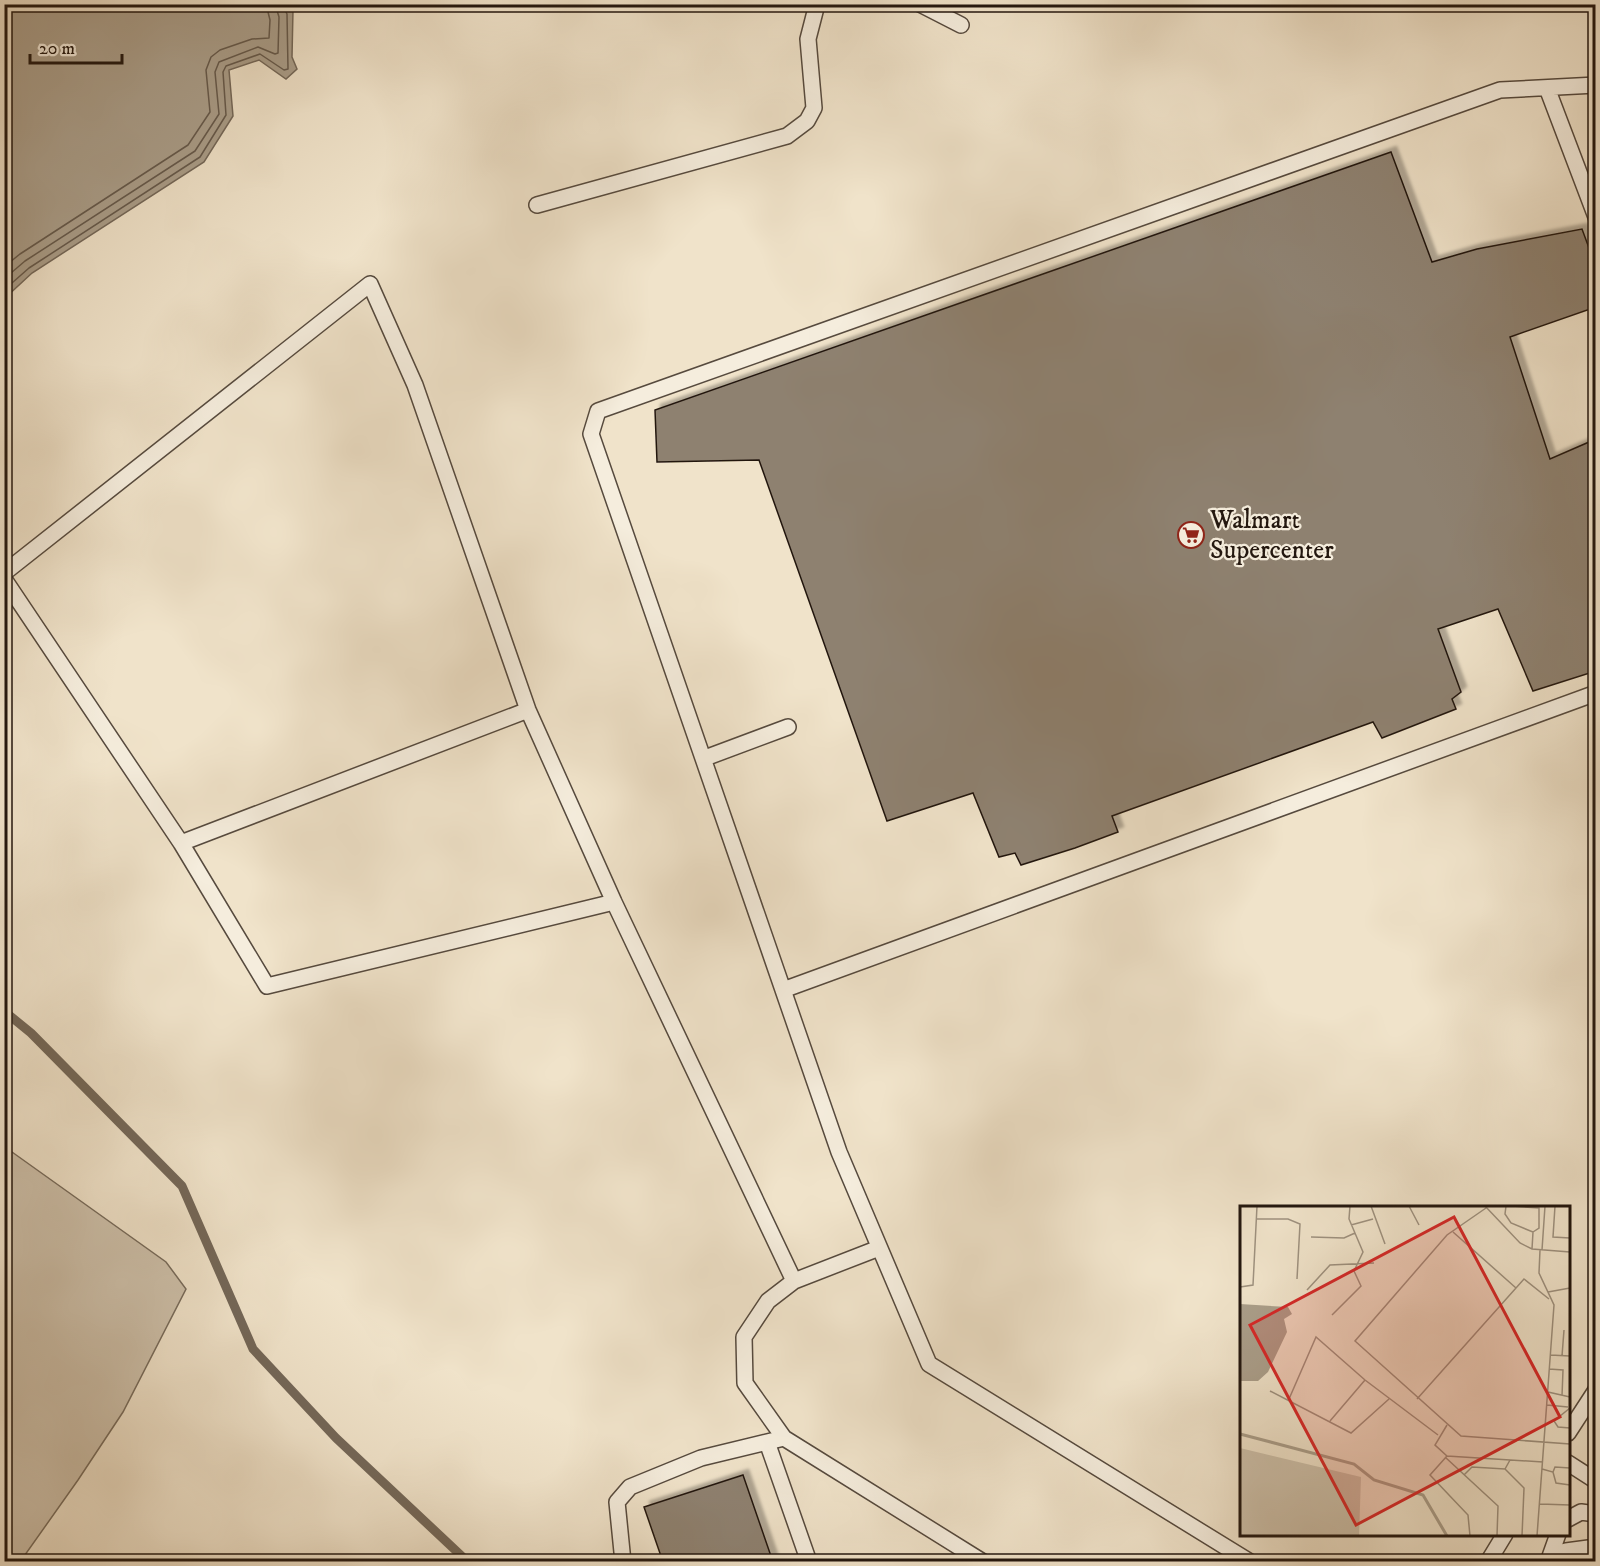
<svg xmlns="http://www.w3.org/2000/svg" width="1600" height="1566" font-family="'IM FELL DW Pica',serif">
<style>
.green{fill:#cdc0aa;stroke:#786c5c;stroke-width:1.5}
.water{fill:#aa9e8a;stroke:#746859;stroke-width:1.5}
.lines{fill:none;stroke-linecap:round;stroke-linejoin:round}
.shore{stroke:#665a4c;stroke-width:1.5}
.stream{stroke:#746859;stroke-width:9}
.building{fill:#8e8170;stroke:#23170f;stroke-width:1.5;filter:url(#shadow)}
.service-casing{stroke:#564a3e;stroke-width:18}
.service{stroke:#f5eddd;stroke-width:15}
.labels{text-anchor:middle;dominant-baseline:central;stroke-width:4.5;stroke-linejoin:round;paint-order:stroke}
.poi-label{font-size:26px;fill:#23170f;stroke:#f5eddd;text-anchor:start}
.inset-river{fill:none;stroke:#aa9e8a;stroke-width:3}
.inset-road{fill:none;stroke:#9e917f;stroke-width:1.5}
.view{fill:#d62828;fill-opacity:0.15;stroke:#d62828;stroke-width:3}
.inset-edge{fill:none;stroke:#23170f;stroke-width:3}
</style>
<defs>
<filter id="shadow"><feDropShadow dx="5.5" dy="-5.5" stdDeviation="1.5" flood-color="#0004"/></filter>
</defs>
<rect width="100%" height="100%" fill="#f0e3ca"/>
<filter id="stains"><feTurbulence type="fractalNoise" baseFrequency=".00333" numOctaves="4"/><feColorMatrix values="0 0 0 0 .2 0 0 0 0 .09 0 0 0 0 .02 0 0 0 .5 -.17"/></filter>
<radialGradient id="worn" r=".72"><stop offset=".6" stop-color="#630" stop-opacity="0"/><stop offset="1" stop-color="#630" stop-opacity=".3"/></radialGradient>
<path class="green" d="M 5,1147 L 166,1262 L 186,1289 L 123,1412 L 78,1480 L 20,1562 L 4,1561 Z"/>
<path class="water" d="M 285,5 L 293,10 L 292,57 L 297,69 L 286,79 L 259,60 L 229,70 L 233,116 L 204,162 L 32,273 L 5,298 L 5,5 Z"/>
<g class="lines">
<path class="shore" d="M 4,267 L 20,254 L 188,145 L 210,112 L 206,70 L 211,57 L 220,50 L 252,39 L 269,38 L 270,20 L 266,4
M 4,279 L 25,261 L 195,151 L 219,114 L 215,72 L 219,62 L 258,47 L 275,54 L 278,53 L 279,17 L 275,4
M 4,290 L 29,268 L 200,157 L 226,115 L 223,72 L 226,66 L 260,54 L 284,70 L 288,69 L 287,14 L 282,4"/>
<path class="stream" d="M 4,1011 L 31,1033 L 182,1186 L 253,1349 L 336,1438 L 468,1562"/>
</g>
<path class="building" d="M 1391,152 L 1432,262 L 1477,249 L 1582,229 L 1596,267 L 1596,307 L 1510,337 L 1550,459 L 1596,439 L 1596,671 L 1533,691 L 1498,609 L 1438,629 L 1461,692 L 1452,699 L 1456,709 L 1382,738 L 1373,722 L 1112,816 L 1118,832 L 1075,848 L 1021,865 L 1015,853 L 999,857 L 973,793 L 887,821 L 759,460 L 657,462 L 655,410 Z
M 743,1475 L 773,1562 L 663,1562 L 644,1507 Z"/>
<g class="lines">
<defs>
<path id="service" d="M 920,4 L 961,25
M 1547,88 L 1596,217
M 537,205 L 787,136 L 807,121 L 814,108 L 808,39 L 817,4
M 4,573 L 370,284 L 415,385 L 528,710 L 614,902 L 794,1281
M 4,579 L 181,843 L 267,986 L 614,902
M 705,758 L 788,727
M 181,843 L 528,710
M 783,990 L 1596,693
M 879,1248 L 794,1281 L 768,1301 L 744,1337 L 745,1383 L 784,1438 L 983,1562
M 1568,1433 L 1596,1390
M 767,1442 L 809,1562
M 1568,1463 L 1596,1481
M 1568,1519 L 1581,1512 L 1596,1514
M 623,1562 L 617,1502 L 630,1487 L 701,1458 L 784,1438
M 1250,1562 L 929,1364 L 839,1152 L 591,434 L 598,411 L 1500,90 L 1596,85
M 1488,1562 L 1505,1534
M 1548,1562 L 1558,1534
M 1556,1562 L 1566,1551 L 1596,1547"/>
</defs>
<use href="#service" class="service-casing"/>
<use href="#service" class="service"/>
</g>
<defs>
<symbol id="supermarket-ring" viewBox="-11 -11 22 22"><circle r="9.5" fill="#f5eddd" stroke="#8f2418" stroke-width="1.5"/><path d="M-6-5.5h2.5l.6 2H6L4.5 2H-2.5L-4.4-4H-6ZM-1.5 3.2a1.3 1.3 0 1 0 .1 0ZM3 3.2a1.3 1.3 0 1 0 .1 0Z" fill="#8f2418"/></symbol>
</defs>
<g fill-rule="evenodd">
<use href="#supermarket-ring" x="1176" y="520" width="30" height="30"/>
</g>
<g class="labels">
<g class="poi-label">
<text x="1210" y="520">Walmart<tspan x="1210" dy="30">Supercenter</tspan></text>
</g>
</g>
<g transform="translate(1240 1206)">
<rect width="330" height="330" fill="#f0e3ca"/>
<path d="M 0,242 L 121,271 L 119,330 L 0,330 Z" fill="#cdc0aa"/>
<path d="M 0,98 L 48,101 L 52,108 L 44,113 L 47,126 L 28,166 L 18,175 L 0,175 Z" fill="#aa9e8a"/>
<path class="inset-river" d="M 0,228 L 114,258 L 134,274 L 183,289 L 207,330"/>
<path class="inset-road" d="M 131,0 L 145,38M 169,0 L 179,19M 245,0 L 280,37 L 292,43 L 330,46M 266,0 L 265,8 L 271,17 L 293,26 L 292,43M 272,0 L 299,2 L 299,22 L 293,26M 315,0 L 313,31 L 330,32M 246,2 L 207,29 L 115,135 L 221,230 L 330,238M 17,13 L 48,13 L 60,18 L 57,73M 111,19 L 133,13M 213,26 L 276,82M 71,31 L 104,32 L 115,27M 302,44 L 305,0M 0,81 L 13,79 L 17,0M 67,84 L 90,59 L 134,57M 308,86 L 330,82M 92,109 L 121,80 L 114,65 L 123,46 L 109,13 L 110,0M 310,149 L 330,150M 322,150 L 324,124M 309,163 L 323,164 L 322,190M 30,185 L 111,227 L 149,193M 308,186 L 330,191M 49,193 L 76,131 L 125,174 L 198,229M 177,193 L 284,73 L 309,93M 307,199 L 328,201M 330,202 L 314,215 L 318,221 L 330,222M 90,215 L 125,174M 207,219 L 195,239 L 207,250 L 303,256M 207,250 L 190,269 L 228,309 L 230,330M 205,251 L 258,300 L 257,330M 265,263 L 284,282 L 282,330M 302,263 L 313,266 L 316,277 L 330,279M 313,266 L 315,261 L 330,262M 224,269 L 232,261 L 265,263 L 270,254M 300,298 L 330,299M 297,330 L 314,99 L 299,67 L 300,44"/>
<path class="view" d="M 214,11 L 320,211 L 116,319 L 10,119 Z"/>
<rect width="330" height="330" class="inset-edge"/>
</g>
<rect width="1600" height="1566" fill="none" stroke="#f0e3ca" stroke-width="24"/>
<rect x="6" y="6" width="1588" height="1554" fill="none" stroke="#23170f" stroke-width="3"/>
<rect x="12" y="12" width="1576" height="1542" fill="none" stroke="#23170f" stroke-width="1.5"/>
<path d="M30 54v9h92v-9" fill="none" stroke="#23170f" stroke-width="3"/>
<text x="39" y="54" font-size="18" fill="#23170f" stroke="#f5eddd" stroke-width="4.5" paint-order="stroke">20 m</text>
<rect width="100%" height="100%" filter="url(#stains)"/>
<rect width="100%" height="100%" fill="url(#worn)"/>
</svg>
